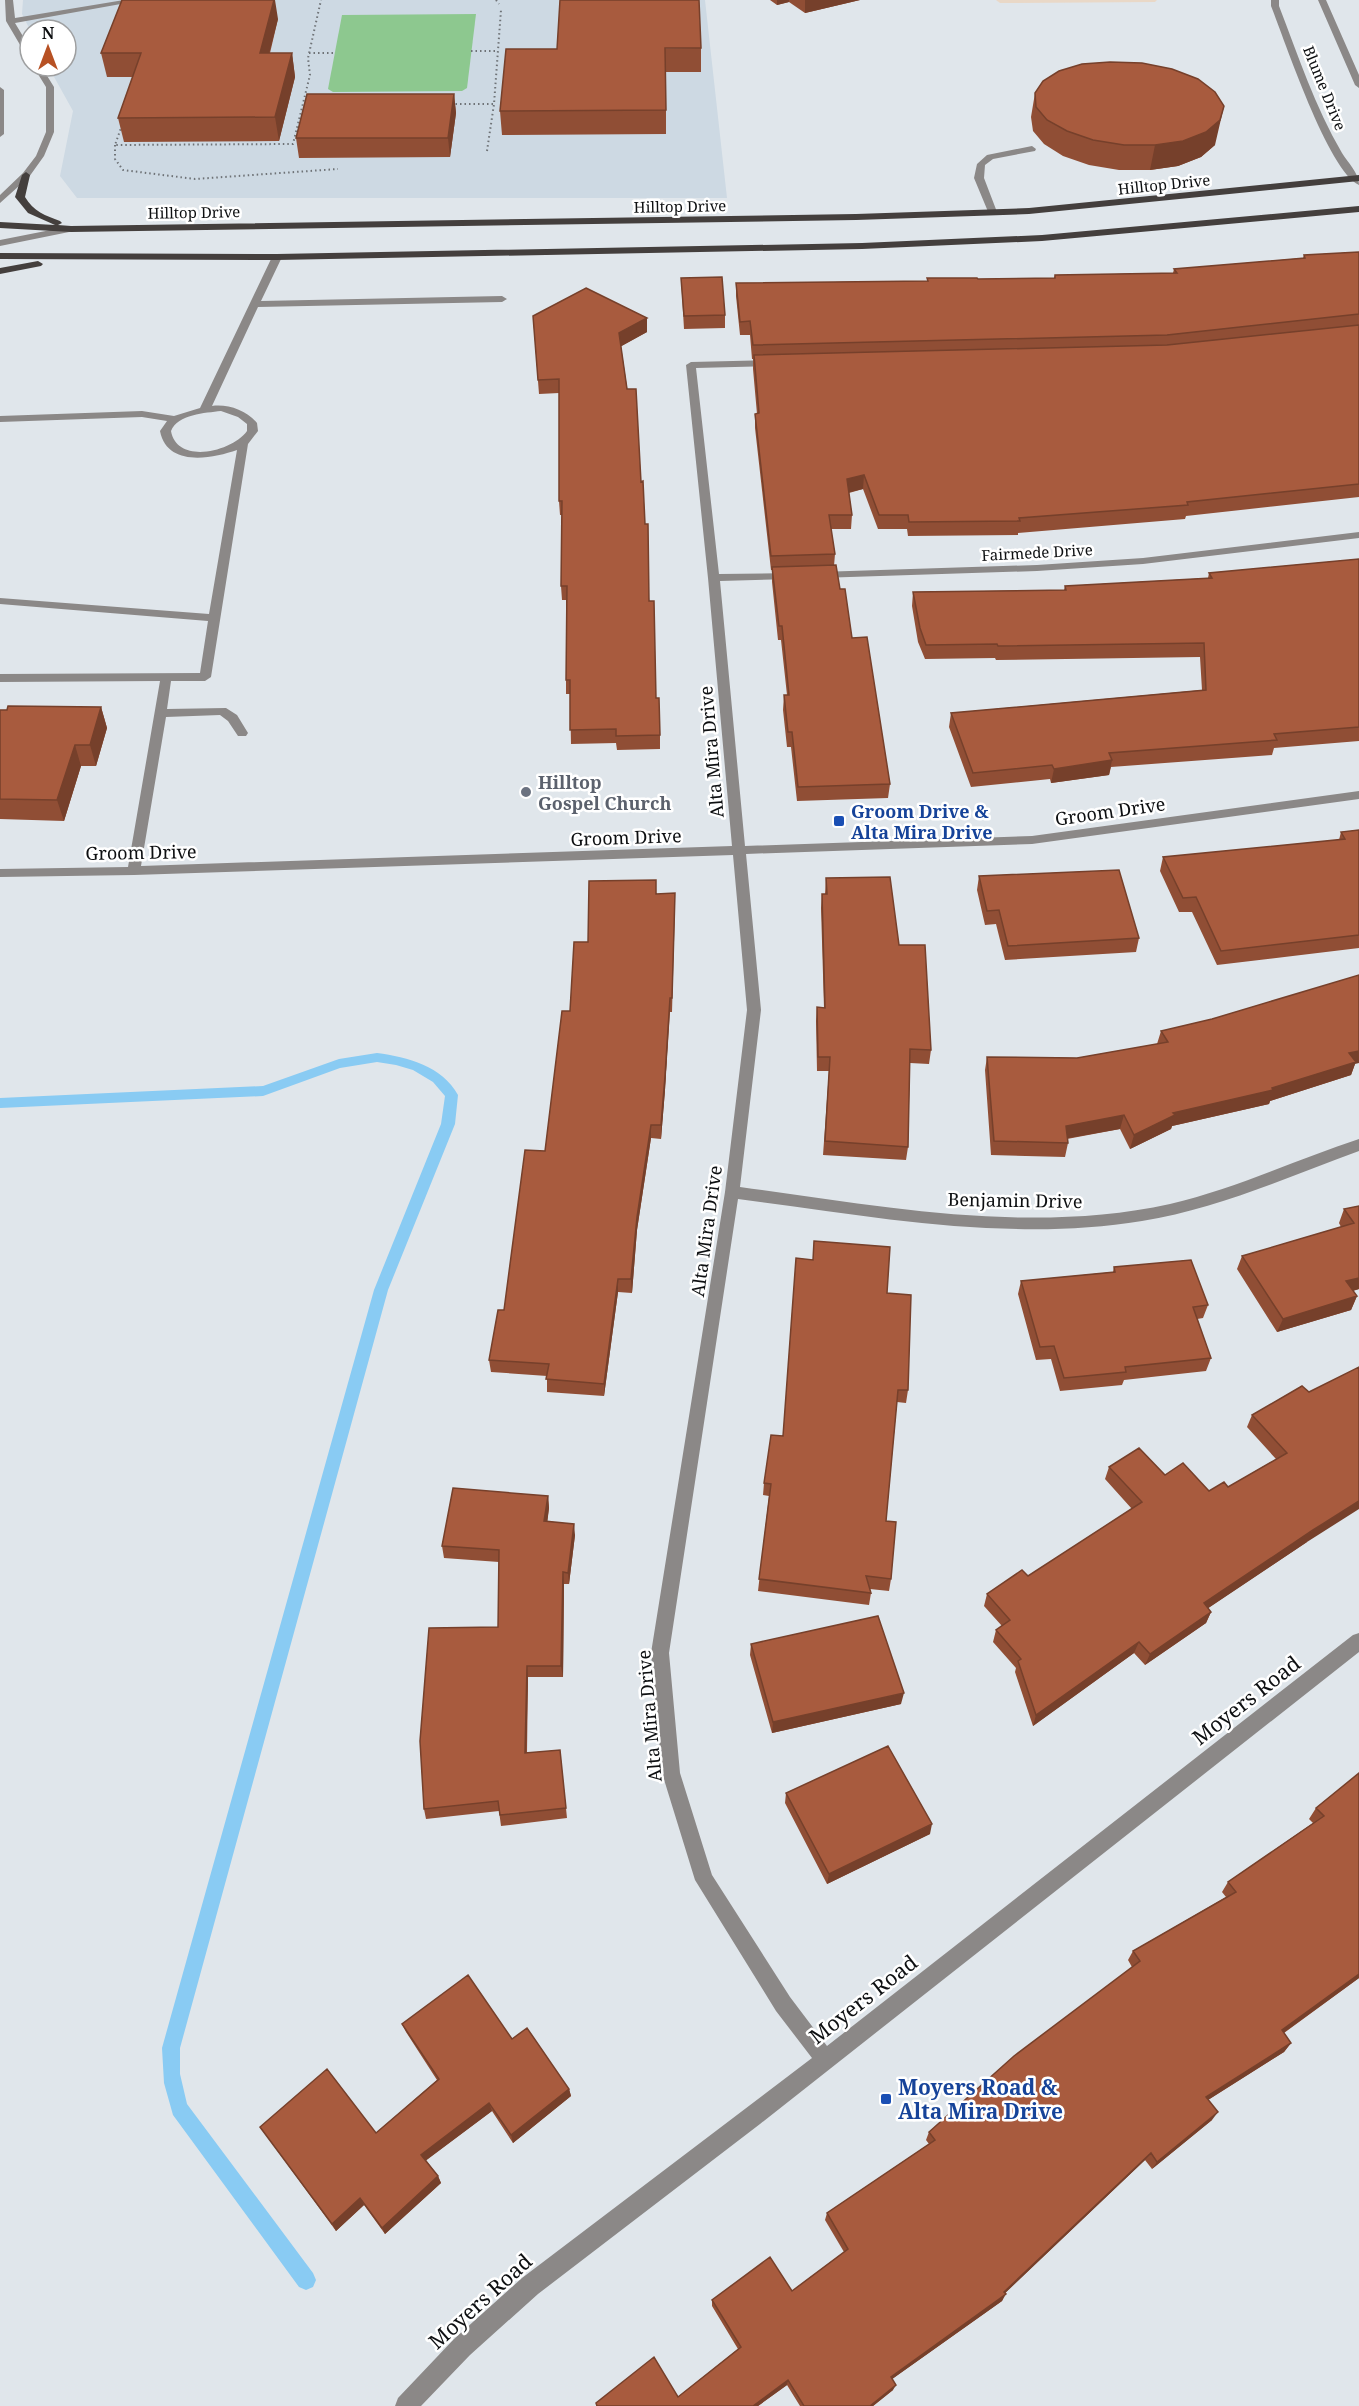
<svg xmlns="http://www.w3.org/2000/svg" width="1359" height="2406" font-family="'Noto Serif',serif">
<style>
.commercial{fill:#e9d8c7}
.built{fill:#cdd9e3}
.green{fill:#8dc88f}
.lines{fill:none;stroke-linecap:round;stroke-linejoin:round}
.stream{fill:#89cbf3;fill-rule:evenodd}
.path{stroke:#6e7276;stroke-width:2;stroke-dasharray:1.5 3;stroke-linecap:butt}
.minor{fill:#8b8887;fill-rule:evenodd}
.major{fill:#443f3d;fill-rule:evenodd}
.wall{fill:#904e35}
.shaded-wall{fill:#76402b}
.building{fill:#a85b3e;stroke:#76402b;stroke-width:1.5}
.worship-dot{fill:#6b7280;stroke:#fff;stroke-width:2}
.transit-dot{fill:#1a4fb4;stroke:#fff;stroke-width:2}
.labels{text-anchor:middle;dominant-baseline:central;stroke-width:5;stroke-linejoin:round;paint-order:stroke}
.far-street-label{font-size:15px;fill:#0d0f11;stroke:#fff}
.street-label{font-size:18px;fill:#0d0f11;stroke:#fff}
.worship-label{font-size:18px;font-weight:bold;fill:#5b616d;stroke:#fff;text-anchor:start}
.transit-label{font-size:18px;font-weight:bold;fill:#164399;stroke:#fff;text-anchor:start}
.near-street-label{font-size:21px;fill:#0d0f11;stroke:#fff}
.near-transit-label{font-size:21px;font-weight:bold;fill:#164399;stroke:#fff;text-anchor:start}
</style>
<rect width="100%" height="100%" fill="#e0e6eb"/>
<path class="commercial" d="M 996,0 L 1157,0 L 1155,2 L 1000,3 Z"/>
<path class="built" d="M 23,0 L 705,0 L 727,198 L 77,198 L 60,176 L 73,111 L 48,66 L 66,66 L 66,30 L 30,30 L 22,14 Z"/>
<path class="green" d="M 476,14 L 467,88 L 462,91 L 333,92 L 328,89 L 342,15 Z"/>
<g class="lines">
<path class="stream" d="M 377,1053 C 408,1057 442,1066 458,1095 L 455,1124 L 388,1290 L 180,2048 L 180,2074 L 187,2104 L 313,2273 L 316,2280 L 313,2287 L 306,2290 L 299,2287 L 173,2115 L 164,2083 L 162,2048 L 374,1290 L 441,1124 L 445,1096 L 433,1082 L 413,1070 L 396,1065 L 377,1062 L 340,1068 L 263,1096 L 0,1108 L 0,1098 L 263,1086 L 339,1059 Z"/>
<path class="path" d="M 496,0 L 499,4
M 471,51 L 498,51
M 309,53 L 335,53
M 451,104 L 494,104 L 501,10
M 122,125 L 115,145 L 293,144 L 310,75 L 308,58 L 321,0
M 115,145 L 115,159 L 123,170 L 195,179 L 338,169
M 487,151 L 494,104"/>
<path class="minor" d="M 5,0 L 13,0 L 15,18 L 124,0 L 143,0 L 15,23 L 30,48 L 30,57 L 26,55 L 6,21 Z
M 1271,0 L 1279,0 L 1279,6 C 1298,55 1315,107 1342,153 C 1348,163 1359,173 1359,185 C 1328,171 1285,41 1271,6 Z
M 1318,0 L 1326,0 L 1359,75 L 1359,88 L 1355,85 Z
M 33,66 L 41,66 L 54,87 L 54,132 L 44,156 L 29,177 L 0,203 L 0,195 L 23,173 L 36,156 L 46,132 L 46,87 Z
M 0,87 L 4,90 L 4,134 L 0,137 Z
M 1032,146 L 1036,149 L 1035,151 L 993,159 L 985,165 L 984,178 L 997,212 L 989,214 L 974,178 L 977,164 L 987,155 Z
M 71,226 L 74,227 L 74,231 L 0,246 L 0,240 Z
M 277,254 L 282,257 L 261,301 L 502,296 L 507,299 L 502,302 L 258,307 L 212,406 C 228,404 246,410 257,423 L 258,431 L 248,444 L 211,677 L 205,681 L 171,681 L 167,709 L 226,708 L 237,715 L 248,733 L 246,736 L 238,736 L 228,721 L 220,715 L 166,717 L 141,866 L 732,846 L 708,578 L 686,365 L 691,362 L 772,360 L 777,363 L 772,366 L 696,368 L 719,574 L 792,573 L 798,576 L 792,579 L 720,581 L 745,846 L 1032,836 L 1359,791 L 1359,799 L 1032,844 L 746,854 L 761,1010 L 740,1187 C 881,1206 1028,1235 1170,1204 C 1235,1189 1295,1160 1359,1139 L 1359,1151 C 1288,1177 1217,1209 1142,1221 C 1008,1243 872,1216 738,1199 L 669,1653 L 680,1773 L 712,1875 L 790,1997 L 827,2046 L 1353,1635 L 1359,1633 L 1359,1652 L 760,2124 L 538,2294 L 470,2355 L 421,2406 L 395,2406 L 398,2398 L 454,2339 L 522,2278 L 812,2058 L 776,2011 L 695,1880 L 662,1773 L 651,1653 L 725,1192 L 747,1010 L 733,855 L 134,875 L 0,877 L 0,869 L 128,867 L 160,681 L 0,682 L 0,674 L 200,673 L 208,621 L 0,604 L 0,598 L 209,614 L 237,450 C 211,459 167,467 160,431 L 167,421 L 142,417 L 0,422 L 0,416 L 142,411 L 174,416 L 200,408 L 272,257 ZM 221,411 L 238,417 L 247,424 L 247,431 C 232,452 177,465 171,431 C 178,414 205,413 221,411 Z
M 1359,532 L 1359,538 L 1143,564 L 1037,571 L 819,578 L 813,575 L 819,572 L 1037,565 L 1143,558 Z"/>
<path class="major" d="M 26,172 L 30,175 L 25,197 C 33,211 46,216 60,221 L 62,223 L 58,225 L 71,226 L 856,214 L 1029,208 L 1359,175 L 1359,181 L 1029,214 L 856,220 L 71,232 L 0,228 L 0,222 L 55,225 L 28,213 L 15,197 L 22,175 Z
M 1359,206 L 1359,212 L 1042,241 L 862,249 L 277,260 L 0,259 L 0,253 L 277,254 L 862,243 L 1042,235 Z
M 38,261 L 43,264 L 41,266 L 0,274 L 0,268 Z"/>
</g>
<path class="wall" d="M 770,0 L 860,0 L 805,13 L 789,2 L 777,5 Z
M 278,19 L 270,53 L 292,53 L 295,77 L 279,141 L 124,142 L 118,118 L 133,77 L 107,77 L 101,53 Z
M 701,48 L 701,72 L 666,72 L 666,134 L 502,135 L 500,111 L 557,49 Z
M 1035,93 L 1215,145 L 1201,157 L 1178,166 L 1150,170 L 1119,170 L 1089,165 L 1063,156 L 1044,144 L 1033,131 L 1031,117 Z
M 454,94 L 456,113 L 450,157 L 299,158 L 296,138 Z
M 1359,252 L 1359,497 L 1186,516 L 1185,519 L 1018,533 L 1018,535 L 908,536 L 907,529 L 878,529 L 863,489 L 849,493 L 852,515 L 851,529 L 831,529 L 835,554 L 834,566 L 890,784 L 888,798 L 797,801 L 791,747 L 787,747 L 783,710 L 784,695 L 787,695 L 781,640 L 778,640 L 772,582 L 772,570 L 771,570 L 755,428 L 755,414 L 757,414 L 753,369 L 753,359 L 752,359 L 750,335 L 740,335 L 736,296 L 736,283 L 927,281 L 927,278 L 978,279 L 1054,278 L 1055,275 L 1173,273 L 1174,269 L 1303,258 L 1304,255 Z
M 681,278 L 725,315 L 725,328 L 684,329 Z
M 533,316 L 647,318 L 647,332 L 621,346 L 641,482 L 656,698 L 660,735 L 660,749 L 617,750 L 616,743 L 571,744 L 570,694 L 566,694 L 566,600 L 562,600 L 561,586 L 562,515 L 560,515 L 559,501 L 559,393 L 539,394 Z
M 1359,559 L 1359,741 L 1274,748 L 1272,755 L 1111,767 L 1109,775 L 1051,783 L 1050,779 L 971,787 L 949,727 L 951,713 L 1202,690 L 1200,657 L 996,660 L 995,658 L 925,659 L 918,642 L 912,606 L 913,592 L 1064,590 L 1065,586 L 1208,578 L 1209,573 Z
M 101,707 L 107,728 L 96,766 L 81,766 L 64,821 L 0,819 L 0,710 Z
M 1359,830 L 1359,948 L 1217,965 L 1192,912 L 1179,912 L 1160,871 L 1163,857 L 1339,840 L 1341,832 Z
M 979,876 L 1139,938 L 1136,952 L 1005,960 L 996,924 L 985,925 L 977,890 Z
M 826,878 L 899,945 L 931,1050 L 929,1064 L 910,1063 L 908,1147 L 906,1160 L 823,1155 L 829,1071 L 817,1071 L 816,1021 L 817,1007 L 824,1008 L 821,908 L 822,894 L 825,894 Z
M 656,894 L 675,907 L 672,1012 L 670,1012 L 665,1090 L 661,1139 L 651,1138 L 637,1230 L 632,1293 L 618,1292 L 604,1396 L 547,1392 L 547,1376 L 491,1372 L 489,1360 L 504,1310 L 545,1151 L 570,1011 L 588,942 Z
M 1161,1031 L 1355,1064 L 1351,1075 L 1270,1101 L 1269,1104 L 1172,1126 L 1171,1129 L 1130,1149 L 1120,1129 L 1067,1139 L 1068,1143 L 1065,1157 L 991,1155 L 985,1070 L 987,1057 L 1077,1058 L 1157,1044 Z
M 1359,1206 L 1359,1289 L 1353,1291 L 1357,1296 L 1351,1310 L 1277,1332 L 1237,1269 L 1242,1256 L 1341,1227 L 1339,1223 L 1344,1209 Z
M 1114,1267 L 1208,1305 L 1203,1318 L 1197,1319 L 1211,1358 L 1206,1371 L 1124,1380 L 1122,1385 L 1060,1391 L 1051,1359 L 1036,1360 L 1018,1294 L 1021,1281 L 1113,1272 Z
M 887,1293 L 908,1390 L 906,1403 L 897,1402 L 886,1521 L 891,1579 L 889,1591 L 870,1589 L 871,1593 L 869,1605 L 758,1591 L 769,1496 L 763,1495 L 764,1483 L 783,1436 Z
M 1302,1386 L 1307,1542 L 1208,1608 L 1211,1612 L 1206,1623 L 1145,1665 L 1134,1653 L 1033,1726 L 1015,1672 L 1016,1668 L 993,1642 L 996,1630 L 1002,1626 L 984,1606 L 987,1594 L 1028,1576 L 1132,1509 L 1105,1479 L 1109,1467 L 1165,1475 L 1209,1491 L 1228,1487 L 1276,1459 L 1247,1427 L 1252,1415 Z
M 548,1496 L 549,1508 L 547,1522 L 575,1535 L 569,1584 L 564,1584 L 563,1677 L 528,1677 L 527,1753 L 560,1750 L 567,1818 L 501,1826 L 499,1811 L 426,1819 L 424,1809 L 498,1627 L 499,1562 L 444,1558 L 442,1546 Z
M 751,1644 L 901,1704 L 772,1733 L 750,1655 Z
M 1359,1773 L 1359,1978 L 1284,2033 L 1291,2043 L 1284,2052 L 1208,2100 L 1212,2120 L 1152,2169 L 1145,2160 L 1005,2293 L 1002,2301 L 892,2379 L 893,2390 L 873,2406 L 800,2406 L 787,2385 L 758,2406 L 596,2406 L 596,2403 L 678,2397 L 738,2349 L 712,2306 L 712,2300 L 792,2291 L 844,2252 L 825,2220 L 827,2213 L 929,2144 L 926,2140 L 929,2132 L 1132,1967 L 1128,1960 L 1133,1951 L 1226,1897 L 1222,1892 L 1228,1882 L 1313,1823 L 1309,1819 L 1316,1808 Z
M 786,1793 L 930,1834 L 827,1884 L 785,1803 Z
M 402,2024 L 512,2039 L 569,2089 L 571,2096 L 513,2143 L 492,2111 L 426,2160 L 438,2176 L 441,2183 L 385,2234 L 364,2205 L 336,2231 L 260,2127 L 376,2133 L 437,2080 L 406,2032 Z"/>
<path class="shaded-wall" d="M 274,0 L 275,0 L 278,19 L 263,77 L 260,53 Z
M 777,0 L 789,0 L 789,2 L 777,5 Z
M 805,0 L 860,0 L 805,13 Z
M 292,53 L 295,77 L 279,141 L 275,117 Z
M 454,94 L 456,113 L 450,157 L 448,138 Z
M 1224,106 L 1215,145 L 1201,157 L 1178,166 L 1150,170 L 1155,145 Z
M 647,318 L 647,332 L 620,347 L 619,333 Z
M 864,475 L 863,489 L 846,493 L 847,479 Z
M 101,707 L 107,728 L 96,766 L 90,745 Z
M 75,745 L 81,766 L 64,821 L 57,800 Z
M 1112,760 L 1109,775 L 1051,783 L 1054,769 Z
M 670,998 L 665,1090 L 661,1139 L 661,1125 Z
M 1359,1051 L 1359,1063 L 1355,1064 L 1351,1075 L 1270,1101 L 1269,1104 L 1172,1126 L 1171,1129 L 1130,1149 L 1134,1135 L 1173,1113 L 1272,1088 L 1349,1053 Z
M 1124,1115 L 1120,1129 L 1063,1139 L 1066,1126 Z
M 651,1125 L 651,1138 L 637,1230 L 632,1293 L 631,1279 L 637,1217 Z
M 1359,1278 L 1359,1289 L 1340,1294 L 1346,1281 Z
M 618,1279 L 618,1292 L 604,1396 L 604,1384 Z
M 1357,1296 L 1351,1310 L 1277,1332 L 1283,1319 Z
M 548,1496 L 549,1508 L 546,1533 L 544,1521 Z
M 1359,1501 L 1359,1509 L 1307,1542 L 1198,1615 L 1204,1603 L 1313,1530 Z
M 574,1524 L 575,1535 L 569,1584 L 568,1573 Z
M 563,1572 L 564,1584 L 563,1677 L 561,1666 Z
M 1211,1612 L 1206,1623 L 1145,1665 L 1150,1654 Z
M 1139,1642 L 1134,1653 L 1033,1726 L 1036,1715 Z
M 527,1666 L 528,1677 L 526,1764 L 525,1753 Z
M 904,1693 L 901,1704 L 772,1733 L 773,1722 Z
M 932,1824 L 930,1834 L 827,1884 L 829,1874 Z
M 1359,1974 L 1359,1978 L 1275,2039 L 1282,2030 Z
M 1291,2043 L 1284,2052 L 1200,2105 L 1206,2097 Z
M 569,2089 L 571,2096 L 513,2143 L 511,2135 Z
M 489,2103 L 492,2111 L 424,2162 L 421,2155 Z
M 1218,2112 L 1212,2120 L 1152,2169 L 1157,2162 Z
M 1151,2153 L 1145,2160 L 1000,2298 L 1004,2292 Z
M 438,2176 L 441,2183 L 385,2234 L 382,2228 Z
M 360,2198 L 364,2205 L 336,2231 L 332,2224 Z
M 1006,2294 L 1002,2301 L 888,2382 L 891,2377 Z
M 788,2380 L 787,2385 L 758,2406 L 753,2406 Z
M 896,2385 L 893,2390 L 873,2406 L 870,2406 Z"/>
<path class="building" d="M 122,0 L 274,0 L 260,53 L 292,53 L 275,117 L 118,118 L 141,53 L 101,53 Z
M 560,0 L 699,0 L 701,48 L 665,48 L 666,110 L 500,111 L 506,49 L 557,49 Z
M 1110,62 L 1142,63 L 1172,69 L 1198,79 L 1215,92 L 1224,106 L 1220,120 L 1206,132 L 1183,141 L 1155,145 L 1124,145 L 1093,140 L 1067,131 L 1047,120 L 1036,107 L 1035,93 L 1043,81 L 1059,71 L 1082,64 Z
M 307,94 L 454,94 L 448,138 L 296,138 Z
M 1359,252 L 1359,314 L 1167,335 L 753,345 L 750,321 L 740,322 L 736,283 L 928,281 L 927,278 L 977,278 L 978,279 L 1055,278 L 1055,275 L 1177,273 L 1174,269 L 1305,258 L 1304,255 Z
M 722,277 L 725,315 L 684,316 L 681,278 Z
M 586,288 L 647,318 L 619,333 L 627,389 L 636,389 L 641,482 L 643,481 L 645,524 L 648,524 L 649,601 L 654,601 L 656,698 L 659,698 L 660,735 L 616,736 L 616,729 L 570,730 L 570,680 L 566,680 L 567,586 L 561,586 L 562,501 L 559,501 L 559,379 L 538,380 L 533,316 Z
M 1359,325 L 1359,484 L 1187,502 L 1188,505 L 1019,518 L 1020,521 L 909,522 L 908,515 L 879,515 L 864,475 L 847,479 L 852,515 L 829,515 L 835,554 L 771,556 L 755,414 L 759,413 L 754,355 L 1167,345 Z
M 1359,559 L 1359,727 L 1274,734 L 1277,740 L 1109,753 L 1112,760 L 1054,769 L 1052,765 L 973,773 L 951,713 L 1206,690 L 1204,643 L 998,646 L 997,644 L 926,645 L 920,628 L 913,592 L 1066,590 L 1065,586 L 1212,578 L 1209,573 Z
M 836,565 L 840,589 L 845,589 L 852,638 L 867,637 L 890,784 L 798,787 L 792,732 L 788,732 L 784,695 L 789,695 L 782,626 L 779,626 L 772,567 Z
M 8,706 L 101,707 L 90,745 L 75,745 L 57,800 L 0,799 L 0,710 L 7,710 Z
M 1359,830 L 1359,935 L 1221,951 L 1196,897 L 1183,898 L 1163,857 L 1345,839 L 1341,832 Z
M 1119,870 L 1139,938 L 1008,946 L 999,910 L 987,911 L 979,876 Z
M 890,877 L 899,945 L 925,945 L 931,1050 L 910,1049 L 908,1147 L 825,1141 L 830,1057 L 818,1057 L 817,1007 L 825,1008 L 822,894 L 827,894 L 826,878 Z
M 656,880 L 656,894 L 675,893 L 672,998 L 670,998 L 665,1076 L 661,1125 L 651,1125 L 637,1217 L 631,1279 L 618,1279 L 604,1384 L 546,1379 L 549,1364 L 489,1360 L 498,1310 L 504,1310 L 525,1150 L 545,1151 L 562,1011 L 570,1011 L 574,942 L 588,942 L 589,881 Z
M 1359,975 L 1359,1051 L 1349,1053 L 1356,1062 L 1272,1088 L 1273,1090 L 1173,1113 L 1175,1115 L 1134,1135 L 1124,1115 L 1066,1126 L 1068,1143 L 994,1141 L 987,1057 L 1077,1058 L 1168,1042 L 1161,1031 L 1212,1019 Z
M 1359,1206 L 1359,1278 L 1346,1281 L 1357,1296 L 1283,1319 L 1242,1256 L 1354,1223 L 1344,1209 Z
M 814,1241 L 890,1247 L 887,1293 L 911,1295 L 908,1390 L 898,1390 L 886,1521 L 896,1522 L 891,1579 L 866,1576 L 871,1593 L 759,1579 L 771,1484 L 764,1483 L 771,1435 L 783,1436 L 796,1258 L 813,1260 Z
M 1191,1260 L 1208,1305 L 1193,1307 L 1211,1358 L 1125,1367 L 1126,1372 L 1064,1378 L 1054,1346 L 1040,1347 L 1021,1281 L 1115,1272 L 1114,1267 Z
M 1359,1367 L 1359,1501 L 1313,1530 L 1204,1603 L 1211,1612 L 1150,1654 L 1139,1642 L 1036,1715 L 1018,1661 L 1021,1659 L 996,1630 L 1010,1620 L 987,1594 L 1022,1570 L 1028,1576 L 1142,1502 L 1109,1467 L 1139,1448 L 1165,1475 L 1183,1463 L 1209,1491 L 1224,1482 L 1228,1487 L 1287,1453 L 1252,1415 L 1302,1386 L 1309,1392 Z
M 453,1488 L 548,1496 L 544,1521 L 574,1524 L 568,1573 L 563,1572 L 561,1666 L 527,1666 L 525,1753 L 560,1750 L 566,1808 L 500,1815 L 498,1801 L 424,1809 L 420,1741 L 429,1628 L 498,1627 L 499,1550 L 442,1546 Z
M 878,1616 L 904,1693 L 773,1722 L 751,1644 Z
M 888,1746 L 932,1824 L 829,1874 L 786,1793 Z
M 1359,1773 L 1359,1974 L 1282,2030 L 1291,2043 L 1206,2097 L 1218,2112 L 1157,2162 L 1151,2153 L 1004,2292 L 1006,2294 L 891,2377 L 896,2385 L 870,2406 L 804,2406 L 788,2380 L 753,2406 L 597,2406 L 596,2403 L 654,2357 L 678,2397 L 741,2347 L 712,2300 L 770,2257 L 792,2291 L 848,2249 L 827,2213 L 935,2140 L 929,2132 L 1014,2056 L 1140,1961 L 1133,1951 L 1236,1892 L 1228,1882 L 1324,1816 L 1316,1808 Z
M 468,1975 L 512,2039 L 527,2028 L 569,2089 L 511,2135 L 489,2103 L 421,2155 L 438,2176 L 382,2228 L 360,2198 L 332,2224 L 260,2127 L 327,2069 L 376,2133 L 439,2079 L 402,2024 Z"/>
<circle class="worship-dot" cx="526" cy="792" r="6"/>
<g class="transit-dot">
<rect x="833" y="815" width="12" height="12" rx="3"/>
<rect x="880" y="2093" width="12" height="12" rx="3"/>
</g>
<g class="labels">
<g class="far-street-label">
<text transform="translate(1325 88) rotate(68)">Blume Drive</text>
<text transform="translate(1164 184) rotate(-6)">Hilltop Drive</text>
<text transform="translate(680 206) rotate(-1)">Hilltop Drive</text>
<text transform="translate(194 212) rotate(-1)">Hilltop Drive</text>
<text transform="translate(1037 552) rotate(-3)">Fairmede Drive</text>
</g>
<g class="street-label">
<text transform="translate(711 752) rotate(-95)">Alta Mira Drive</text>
<text transform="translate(1110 811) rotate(-8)">Groom Drive</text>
<text transform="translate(626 837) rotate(-2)">Groom Drive</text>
<text transform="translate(141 852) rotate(-1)">Groom Drive</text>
<text transform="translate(1015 1200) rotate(1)">Benjamin Drive</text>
<text transform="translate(706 1231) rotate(-82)">Alta Mira Drive</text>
<text transform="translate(649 1716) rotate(-95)">Alta Mira Drive</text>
</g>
<g class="worship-label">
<text x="538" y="782">Hilltop<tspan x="538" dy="21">Gospel Church</tspan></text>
</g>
<g class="transit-label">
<text x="851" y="811">Groom Drive &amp;<tspan x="851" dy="21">Alta Mira Drive</tspan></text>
</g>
<g class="near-street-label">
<text transform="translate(1246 1700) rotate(-38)">Moyers Road</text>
<text transform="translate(863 1999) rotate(-38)">Moyers Road</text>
<text transform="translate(480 2301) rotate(-42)">Moyers Road</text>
</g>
<g class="near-transit-label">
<text x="898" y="2087">Moyers Road &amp;<tspan x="898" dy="24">Alta Mira Drive</tspan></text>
</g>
</g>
<g transform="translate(48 48)"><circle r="28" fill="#ffffff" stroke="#9e9fa0" stroke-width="1.5"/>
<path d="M0-4.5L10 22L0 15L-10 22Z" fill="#b75124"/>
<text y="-9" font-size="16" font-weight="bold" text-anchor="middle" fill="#0d0f11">N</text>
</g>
</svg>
